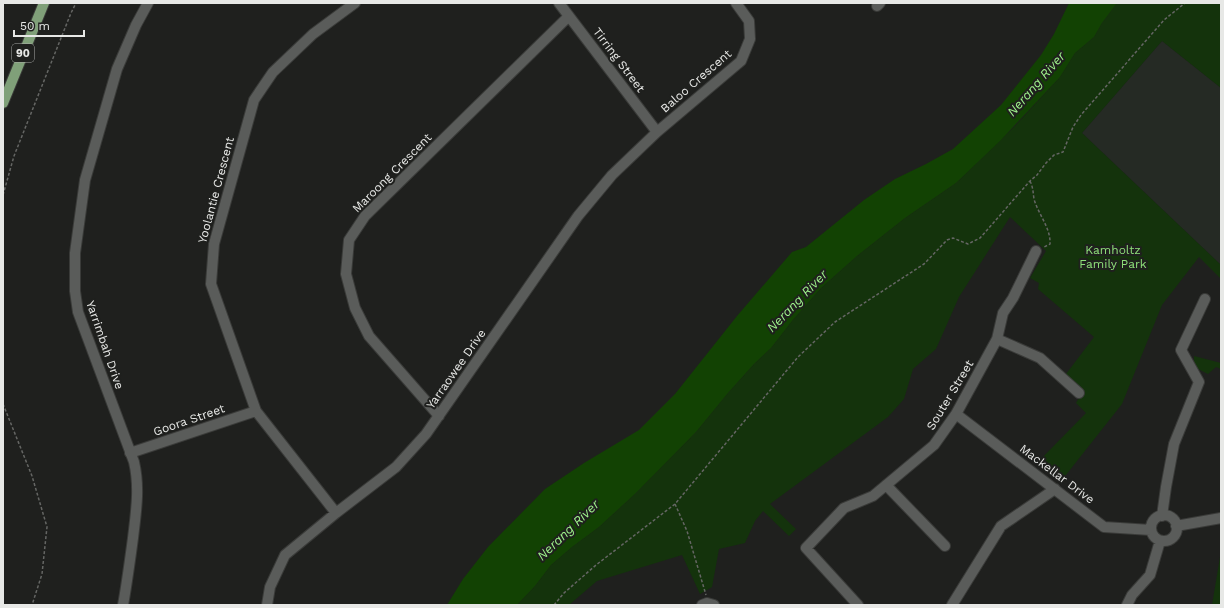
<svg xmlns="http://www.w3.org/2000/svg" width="1224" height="608" font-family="'Work Sans',sans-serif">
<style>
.built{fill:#252a24}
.green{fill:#14330c}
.water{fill:#124203}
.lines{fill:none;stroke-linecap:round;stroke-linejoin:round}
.minor-casing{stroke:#3a3b39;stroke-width:12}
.major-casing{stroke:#3a3b39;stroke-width:12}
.path{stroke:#656664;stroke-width:1.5;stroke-dasharray:3 2;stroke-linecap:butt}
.minor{stroke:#5a5c5a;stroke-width:10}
.major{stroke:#80a079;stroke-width:10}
.labels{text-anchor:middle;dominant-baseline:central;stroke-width:4;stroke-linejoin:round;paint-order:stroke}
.shield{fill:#1f201e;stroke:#abacaa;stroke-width:1}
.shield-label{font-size:11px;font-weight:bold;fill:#e7e8e6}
.street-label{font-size:12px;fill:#e7e8e6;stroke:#1f201e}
.park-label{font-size:12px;fill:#8ee07a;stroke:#1f201e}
.water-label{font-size:13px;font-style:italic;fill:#9ff38c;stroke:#1f201e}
</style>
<rect width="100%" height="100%" fill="#1f201e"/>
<path class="built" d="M 1162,41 L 1221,88 L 1221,265 L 1082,133 Z"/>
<path class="green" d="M 1117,3 L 1221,3 L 1221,88 L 1162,41 L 1082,133 L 1221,265 L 1221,279 L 1199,257 L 1162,305 L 1122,404 L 1062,480 L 1039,461 L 1086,413 L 1076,403 L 1083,391 L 1066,374 L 1094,337 L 1038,289 L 1039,283 L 1030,278 L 1046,251 L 1010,217 L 959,297 L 936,349 L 913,369 L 904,399 L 888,417 L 770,504 L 796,529 L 789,536 L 763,511 L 755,521 L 745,543 L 719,549 L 712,587 L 700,594 L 682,555 L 597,581 L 569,605 L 517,605 L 535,586 L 551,565 L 572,547 L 599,527 L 636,493 L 696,432 L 728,393 L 754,364 L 771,348 L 792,321 L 821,288 L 857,256 L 905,218 L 956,183 L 1015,126 L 1060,77 L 1075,53 L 1094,37 L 1102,23 Z
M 1194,356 L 1221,363 L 1221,369 L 1216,367 L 1208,374 L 1194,367 Z
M 1221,551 L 1221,605 L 1212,605 Z"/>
<path class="water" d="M 1069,3 L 1117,3 L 1102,23 L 1094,37 L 1075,53 L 1060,77 L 1001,140 L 956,183 L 905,218 L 857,256 L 821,288 L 792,321 L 771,348 L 754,364 L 728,393 L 696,432 L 636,493 L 599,527 L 572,547 L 551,565 L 535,586 L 517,605 L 447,605 L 463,579 L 488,547 L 545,489 L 584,463 L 639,430 L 675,394 L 737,316 L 792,252 L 806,247 L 864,200 L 895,179 L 926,164 L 953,149 L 1001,105 L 1041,55 L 1054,34 Z"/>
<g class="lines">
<defs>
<path id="minor" d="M 559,3 L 657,132
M 877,6 L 880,3
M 997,339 L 1040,358 L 1079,393
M 956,414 L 1104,527 L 1151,530
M 439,416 L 369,336 L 355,308 L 346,274 L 349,240 L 365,216 L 569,16
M 130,453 L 256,411
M 886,485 L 945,546
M 336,513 L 256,411 L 211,284 L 214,244 L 254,100 L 273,72 L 313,34 L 355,3
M1151 528a13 13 0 1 1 26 0a13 13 0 1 1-26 0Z
M 1162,516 L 1166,487 L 1174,444 L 1199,382 L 1181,350 L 1205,299
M 1176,526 L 1221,518
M 123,605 C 127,583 130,560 133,538 C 136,512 140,488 134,462 L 78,312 L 75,291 L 75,253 L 85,180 L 117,69 L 136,25 L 148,3
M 267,605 L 270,587 L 285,555 L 336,513 L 396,467 L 426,434 L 578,216 L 612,175 L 657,132 L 741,61 L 750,39 L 749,21 L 736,3
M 702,605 L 707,603 L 714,605
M 858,605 L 806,548 L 844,508 L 873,496 L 934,445 L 956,414 L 997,339 L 1003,313 L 1013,298 L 1036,251
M 952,605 L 1001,526 L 1055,489
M 1127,605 L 1132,595 L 1150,575 L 1160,541"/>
<path id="major" d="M 3,103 L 44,3"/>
</defs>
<use href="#minor" class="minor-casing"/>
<use href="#major" class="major-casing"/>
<path class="path" d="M 1030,181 C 1033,187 1033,192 1034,199 C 1038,214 1051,228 1050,244 L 1044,247
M 3,195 L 14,156 L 71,13 L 76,3
M 3,404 L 32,476 L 47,527 L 42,574 L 32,605
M 675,504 L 687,531 L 706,595
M 554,605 L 564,593 L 596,565 L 675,504 L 798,357 L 835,322 L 924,264 L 947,240 L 953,238 L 968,244 L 980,238 L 1030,181 L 1037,175 L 1046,163 L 1054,155 L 1063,152 L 1073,127 L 1081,115 L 1164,20 L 1185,3"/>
<use href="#minor" class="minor"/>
<use href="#major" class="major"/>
</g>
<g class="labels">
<rect class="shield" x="12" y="44" width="22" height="18" rx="3"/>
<g class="shield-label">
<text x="23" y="53">90</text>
</g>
<g class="street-label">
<text transform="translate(619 60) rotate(53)">Tirring Street</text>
<text transform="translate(696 81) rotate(-41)">Baloo Crescent</text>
<text transform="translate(392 173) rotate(-45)">Maroong Crescent</text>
<text transform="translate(216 190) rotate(-75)">Yoolantie Crescent</text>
<text transform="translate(105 345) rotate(71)">Yarrimbah Drive</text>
<text transform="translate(456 369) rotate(-55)">Yarraowee Drive</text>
<text transform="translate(950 395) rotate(-59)">Souter Street</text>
<text transform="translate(189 420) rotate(-19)">Goora Street</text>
<text transform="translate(1057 474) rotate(37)">Mackellar Drive</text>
</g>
<g class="park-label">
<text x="1113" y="250">Kamholtz<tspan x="1113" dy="14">Family Park</tspan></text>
</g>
<g class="water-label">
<text transform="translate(1036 84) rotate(-49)">Nerang River</text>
<text transform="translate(797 301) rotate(-46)">Nerang River</text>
<text transform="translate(568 530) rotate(-44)">Nerang River</text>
</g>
</g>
<rect width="1224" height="608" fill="none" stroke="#e7e8e6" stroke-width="8"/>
<path d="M14 30v6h70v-6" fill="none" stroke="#e7e8e6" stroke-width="2"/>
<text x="20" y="30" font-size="12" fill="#e7e8e6" stroke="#1f201e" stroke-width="3" paint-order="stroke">50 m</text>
</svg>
